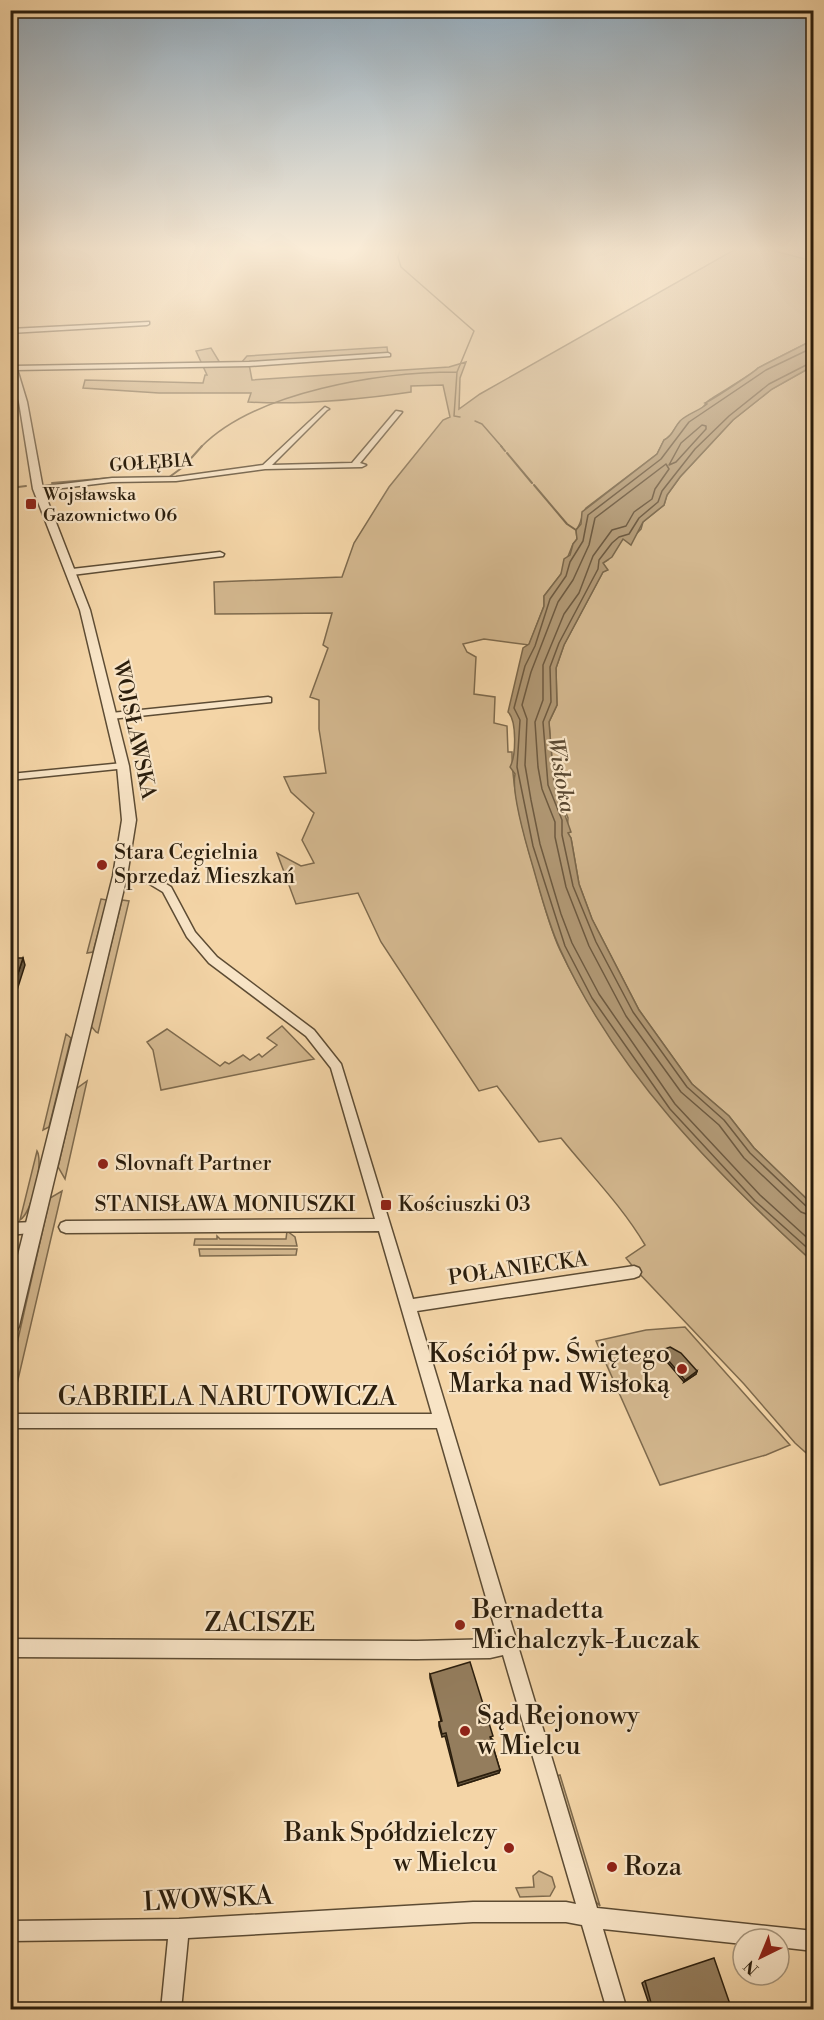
<svg xmlns="http://www.w3.org/2000/svg" width="824" height="2020" font-family="'Libre Bodoni',serif">
<style>
.green{fill:#d2b68d;stroke:#7e6a4d;stroke-width:1.5}
.water{fill:#b09773;stroke:#7b674a;stroke-width:1.5}
.lines{fill:none;stroke-linecap:round;stroke-linejoin:round}
.shore{stroke:#6e5a40;stroke-width:1.5}
.stream-far1{stroke:#7b674a;stroke-width:1.5}
.stream{stroke:#7b674a;stroke-width:2}
.minor-casing{stroke:#5d4c34;stroke-width:3}
.tertiary-casing{stroke:#5d4c34;stroke-width:3}
.minor{fill:#f8e4c6;fill-rule:evenodd}
.tertiary{fill:#f8e4c6;fill-rule:evenodd}
.wall{fill:#7f6c50;stroke:#2b1e0d;stroke-width:1.5}
.shaded-wall{fill:#685841;stroke:#2b1e0d;stroke-width:1.5}
.building{fill:#947d5d;stroke:#2b1e0d;stroke-width:1.5}
.poi-dot{fill:#8f2418;stroke:#f8e4c6;stroke-width:2}
.labels{text-anchor:middle;dominant-baseline:central;stroke-width:4.5;stroke-linejoin:round;paint-order:stroke}
.far-street-label{font-size:18px;fill:#2b1e0d;stroke:#f8e4c6}
.far-poi-label{font-size:18px;fill:#2b1e0d;stroke:#f8e4c6;text-anchor:start}
.street-label{font-size:21px;fill:#2b1e0d;stroke:#f8e4c6}
.poi-label{font-size:21px;fill:#2b1e0d;stroke:#f8e4c6;text-anchor:start}
.water-label{font-size:22px;font-style:italic;fill:#5a4831;stroke:#f8e4c6}
.near-poi-label{font-size:26px;fill:#2b1e0d;stroke:#f8e4c6;text-anchor:start}
.near-street-label{font-size:26px;fill:#2b1e0d;stroke:#f8e4c6}
</style>
<rect width="100%" height="100%" fill="#f4d5a7"/>
<filter id="stains"><feTurbulence type="fractalNoise" baseFrequency=".00333" numOctaves="4"/><feColorMatrix values="0 0 0 0 .2 0 0 0 0 .09 0 0 0 0 .02 0 0 0 .5 -.17"/></filter>
<radialGradient id="worn" r=".72"><stop offset=".6" stop-color="#630" stop-opacity="0"/><stop offset="1" stop-color="#630" stop-opacity=".3"/></radialGradient>
<path class="green" d="M 741,246 L 769,246 L 766,249 L 813,261 L 813,340 L 758,368 C 755,373 716,395 708,401 C 707,402 703,408 699,411 C 694,414 687,416 682,420 C 674,426 674,436 664,440 L 657,454 L 586,508 C 581,515 582,523 576,530 L 577,539 L 573,544 L 561,574 L 544,596 L 544,606 L 529,645 L 484,639 L 463,644 L 467,652 L 476,657 L 474,694 L 495,697 L 494,723 L 507,726 L 508,752 L 512,752 C 512,792 523,834 535,872 C 542,898 549,926 560,950 C 619,1073 714,1171 813,1262 L 813,1459 L 795,1443 L 744,1384 L 634,1268 L 626,1258 L 645,1245 C 622,1206 590,1174 561,1138 L 539,1142 L 497,1086 L 479,1091 L 381,942 L 358,893 L 296,904 L 277,853 L 301,866 L 314,863 L 302,840 L 314,813 L 291,792 L 284,777 L 326,773 L 319,729 L 319,700 L 310,697 L 328,648 L 323,645 L 332,613 L 215,614 L 214,582 L 342,577 L 354,543 L 389,487 L 443,420 L 450,417 L 443,385 L 411,386 L 411,392 C 357,400 302,405 248,402 L 251,393 L 159,393 L 83,388 L 85,380 L 203,383 L 205,375 L 207,375 L 196,351 L 211,348 L 220,363 L 241,363 L 247,356 L 387,347 L 388,355 L 249,364 L 252,380 L 449,367 L 466,362 L 460,378 L 459,409 L 480,394 Z
M 813,366 L 813,1205 L 754,1148 L 729,1116 L 692,1084 L 639,1010 L 592,919 L 579,884 L 571,838 L 567,833 L 568,818 L 554,785 L 549,722 L 557,705 L 556,668 L 564,645 L 603,572 L 607,570 L 603,563 L 608,560 L 618,544 L 623,539 L 633,537 L 641,529 L 643,522 L 664,505 L 667,495 L 680,477 L 733,420 L 772,389 Z
M 101,899 L 107,900 L 93,952 L 87,953 Z
M 122,900 L 129,901 L 98,1033 L 96,1032 L 91,1026 Z
M 282,1026 L 314,1059 L 161,1090 L 153,1050 L 147,1042 L 167,1029 L 220,1066 L 225,1062 L 229,1064 L 243,1055 L 250,1060 L 259,1054 L 262,1057 L 277,1045 L 267,1038 Z
M 66,1034 L 71,1038 L 49,1127 L 43,1130 Z
M 87,1081 L 65,1179 L 58,1167 L 76,1089 Z
M 37,1151 C 44,1163 32,1212 20,1220 Z
M 62,1191 L 17,1384 L 11,1386 L 11,1370 L 50,1198 Z
M 287,1231 L 295,1237 L 297,1246 L 194,1245 L 195,1239 L 217,1239 L 217,1236 L 220,1239 L 286,1239 Z
M 199,1249 L 297,1249 L 296,1255 L 200,1256 Z
M 685,1327 L 790,1445 L 766,1455 L 660,1485 L 596,1341 L 646,1330 Z
M 560,1775 L 600,1906 L 593,1899 L 556,1776 Z
M 539,1871 L 552,1877 L 555,1887 L 550,1896 L 520,1897 L 516,1888 L 534,1887 L 533,1876 Z"/>
<path class="water" d="M 813,340 L 813,366 L 772,389 L 733,420 L 680,477 L 667,495 L 664,505 L 643,522 L 631,545 L 623,539 L 612,557 L 603,563 L 608,570 L 603,572 L 564,645 L 556,668 L 557,705 L 549,722 L 554,784 L 571,832 L 568,833 L 571,838 L 579,884 L 592,919 L 639,1010 L 692,1084 L 729,1116 L 754,1148 L 813,1205 L 813,1262 C 715,1172 616,1073 560,949 C 548,923 541,895 533,867 C 527,847 511,793 515,774 L 510,767 C 516,756 517,721 508,712 L 523,648 L 529,644 L 544,606 L 544,596 L 561,574 L 564,559 L 570,555 L 573,544 L 577,539 L 576,530 L 581,524 L 582,512 L 657,454 L 664,440 C 673,436 673,429 680,421 C 687,414 699,411 707,404 L 705,403 C 712,400 756,371 758,368 Z"/>
<g class="lines">
<path class="shore" d="M 814,347 L 766,370 L 689,422 L 661,459 L 588,515 L 583,541 L 570,562 L 566,576 L 550,599 L 535,646 L 525,666 L 514,708 L 520,720 L 517,767 L 533,846 L 565,946 L 592,998 L 670,1109 L 755,1201 L 814,1254
M 814,361 L 769,384 L 729,416 L 695,449 L 662,491 L 658,502 L 639,518 L 629,534 L 619,537 L 612,543 L 599,560 L 598,569 L 559,643 L 550,667 L 551,702 L 543,722 L 548,785 L 562,820 L 562,835 L 573,886 L 596,942 L 633,1012 L 687,1087 L 724,1120 L 750,1153 L 807,1207 L 814,1209
M 702,425 L 706,426 L 706,429 L 676,462 L 669,465 L 681,443 Z
M 814,1217 L 801,1212 L 744,1158 L 719,1125 L 681,1092 L 626,1016 L 589,946 L 566,887 L 555,837 L 555,822 L 542,789 L 538,767 L 535,722 L 543,700 L 543,665 L 564,614 L 579,593 L 593,556 L 612,530 L 626,526 L 634,512 L 652,499 L 655,489 L 669,469 L 666,464 L 595,518 L 589,545 L 573,580 L 558,602 L 531,672 L 522,705 L 527,719 L 525,765 L 531,800 L 540,844 L 561,914 L 572,943 L 599,994 L 675,1104 L 760,1195 L 814,1244"/>
<path class="stream-far1" d="M 401,246 L 398,257 L 401,267 L 474,331 L 457,372 L 454,416 L 460,417
M 475,421 L 482,424 L 502,447
M 201,447 C 256,391 381,372 457,372"/>
<path class="stream" d="M 501,446 L 505,451
M 507,453 L 532,483
M 185,465 L 202,446
M 168,478 L 183,467
M 52,483 L 110,478
M 534,485 L 567,524 L 576,530
M 10,488 L 26,486"/>
<defs>
<path id="minor" d="M 149,322 L 149,324 L 147,325 L 10,333 L 10,329 Z
M 388,353 L 390,354 L 390,356 L 249,366 L 15,370 L 12,368 L 15,366 L 249,362 Z
M 325,407 L 329,409 L 327,410 L 272,465 L 352,463 L 396,411 L 402,412 L 360,463 L 366,465 L 362,467 L 265,469 L 176,481 L 112,482 L 38,491 L 34,489 L 38,487 L 112,478 L 176,477 L 263,465 Z
M 220,552 L 224,554 L 223,556 L 72,575 L 68,572 L 72,569 Z
M 268,697 L 271,698 L 271,702 L 111,719 L 106,716 L 111,713 Z
M 123,763 L 128,766 L 127,768 L 10,780 L 10,774 Z
M 120,872 L 155,877 L 171,887 L 195,932 L 217,957 L 314,1030 L 341,1064 L 413,1299 L 634,1266 L 639,1268 L 641,1272 L 639,1276 L 634,1278 L 417,1311 L 597,1908 L 814,1931 L 814,1951 L 779,1947 L 779,1939 L 743,1939 L 743,1944 L 603,1929 L 627,2010 L 607,2010 L 582,1925 L 566,1922 L 473,1922 L 188,1938 L 181,2010 L 161,2010 L 168,1939 L 10,1941 L 10,1921 L 179,1919 L 473,1902 L 566,1902 L 576,1904 L 503,1655 L 490,1658 L 417,1659 L 10,1657 L 10,1639 L 417,1641 L 498,1639 L 437,1428 L 10,1428 L 10,1414 L 432,1414 L 379,1231 L 66,1233 L 61,1231 L 59,1227 L 61,1223 L 66,1221 L 375,1219 L 331,1068 L 306,1036 L 209,963 L 187,937 L 163,892 L 148,883 L 116,879 L 115,876 Z
M 34,1222 L 39,1224 L 41,1228 L 39,1232 L 10,1235 L 10,1223 Z"/>
<path id="tertiary" d="M 10,357 L 14,359 L 27,402 L 43,489 L 90,610 L 129,766 L 136,820 L 127,876 L 19,1326 L 16,1332 L 10,1334 L 10,1287 L 113,876 L 122,820 L 117,766 L 80,610 L 33,489 L 19,402 L 10,375 Z"/>
</defs>
<use href="#minor" class="minor-casing"/>
<use href="#tertiary" class="tertiary-casing"/>
<use href="#minor" class="minor"/>
<use href="#tertiary" class="tertiary"/>
</g>
<path class="wall" d="M 665,1349 L 697,1371 L 696,1374 L 684,1382 L 668,1363 L 664,1352 Z
M 430,1674 L 493,1740 L 491,1740 L 500,1770 L 499,1773 L 458,1786 L 445,1736 L 442,1737 L 439,1726 L 439,1722 L 441,1721 L 430,1678 Z
M 645,1981 L 732,2010 L 651,2010 L 642,1983 Z"/>
<path class="shaded-wall" d="M 23,958 L 25,965 L 10,1012 L 10,998 Z
M 12,1103 L 13,1106 L 10,1115 L 10,1108 Z
M 697,1371 L 696,1374 L 684,1382 L 685,1380 Z
M 500,1770 L 499,1773 L 458,1786 L 458,1783 Z"/>
<path class="building" d="M 10,958 L 23,958 L 10,998 Z
M 670,1347 L 681,1353 L 697,1371 L 685,1380 L 668,1360 L 665,1349 Z
M 470,1662 L 493,1736 L 490,1737 L 500,1770 L 458,1783 L 446,1733 L 442,1734 L 439,1722 L 442,1721 L 430,1674 Z
M 714,1958 L 732,2010 L 653,2010 L 645,1981 Z"/>
<linearGradient id="sky" x2="0" y2="1"><stop stop-color="#91a8b9"/><stop offset="0.47" stop-color="#faecd7"/><stop offset="1" stop-color="#faecd7" stop-opacity="0"/></linearGradient>
<rect width="824" height="529" fill="url(#sky)"/>
<g class="poi-dot">
<rect x="25" y="498" width="12" height="12" rx="3"/>
<circle cx="102" cy="865" r="6"/>
<circle cx="103" cy="1164" r="6"/>
<rect x="380" y="1199" width="12" height="12" rx="3"/>
<circle cx="682" cy="1369" r="6"/>
<circle cx="460" cy="1625" r="6"/>
<circle cx="465" cy="1731" r="6"/>
<circle cx="509" cy="1848" r="6"/>
<circle cx="612" cy="1867" r="6"/>
</g>
<g class="labels">
<g class="far-street-label">
<text transform="translate(151 463) rotate(-4)">GOŁĘBIA</text>
</g>
<g class="far-poi-label">
<text x="43" y="494">Wojsławska<tspan x="43" dy="21">Gazownictwo 06</tspan></text>
</g>
<g class="street-label">
<text transform="translate(134 730) rotate(78)">WOJSŁAWSKA</text>
<text x="225" y="1205">STANISŁAWA MONIUSZKI</text>
<text transform="translate(518 1269) rotate(-8)">POŁANIECKA</text>
</g>
<g class="poi-label">
<text x="114" y="853">Stara Cegielnia<tspan x="114" dy="24">Sprzedaż Mieszkań</tspan></text>
<text x="115" y="1164">Slovnaft Partner</text>
<text x="398" y="1205">Kościuszki 03</text>
</g>
<g class="water-label">
<text transform="translate(561 775) rotate(80)">Wisłoka</text>
</g>
<g class="near-poi-label">
<text x="670" y="1354" text-anchor="end">Kościół pw. Świętego<tspan x="670" dy="30">Marka nad Wisłoką</tspan></text>
<text x="472" y="1610">Bernadetta<tspan x="472" dy="30">Michalczyk-Łuczak</tspan></text>
<text x="477" y="1716">Sąd Rejonowy<tspan x="477" dy="30">w Mielcu</tspan></text>
<text x="497" y="1833" text-anchor="end">Bank Spółdzielczy<tspan x="497" dy="30">w Mielcu</tspan></text>
<text x="624" y="1867">Roza</text>
</g>
<g class="near-street-label">
<text x="227" y="1397">GABRIELA NARUTOWICZA</text>
<text x="260" y="1623">ZACISZE</text>
<text transform="translate(208 1899) rotate(-3)">LWOWSKA</text>
</g>
</g>
<rect width="824" height="2020" fill="none" stroke="#f4d5a7" stroke-width="36"/>
<rect x="12" y="12" width="800" height="1996" fill="none" stroke="#2b1e0d" stroke-width="3"/>
<rect x="18" y="18" width="788" height="1984" fill="none" stroke="#2b1e0d" stroke-width="1.5"/>
<g transform="translate(761 1957) rotate(223)"><circle r="28" fill="#f8e4c6" stroke="#a6957c" stroke-width="1.5"/>
<path d="M0-4.5L10 22L0 15L-10 22Z" fill="#8f2418"/>
<text y="-9" font-size="16" font-weight="bold" text-anchor="middle" fill="#2b1e0d">N</text>
</g>
<rect width="100%" height="100%" filter="url(#stains)"/>
<rect width="100%" height="100%" fill="url(#worn)"/>
</svg>
